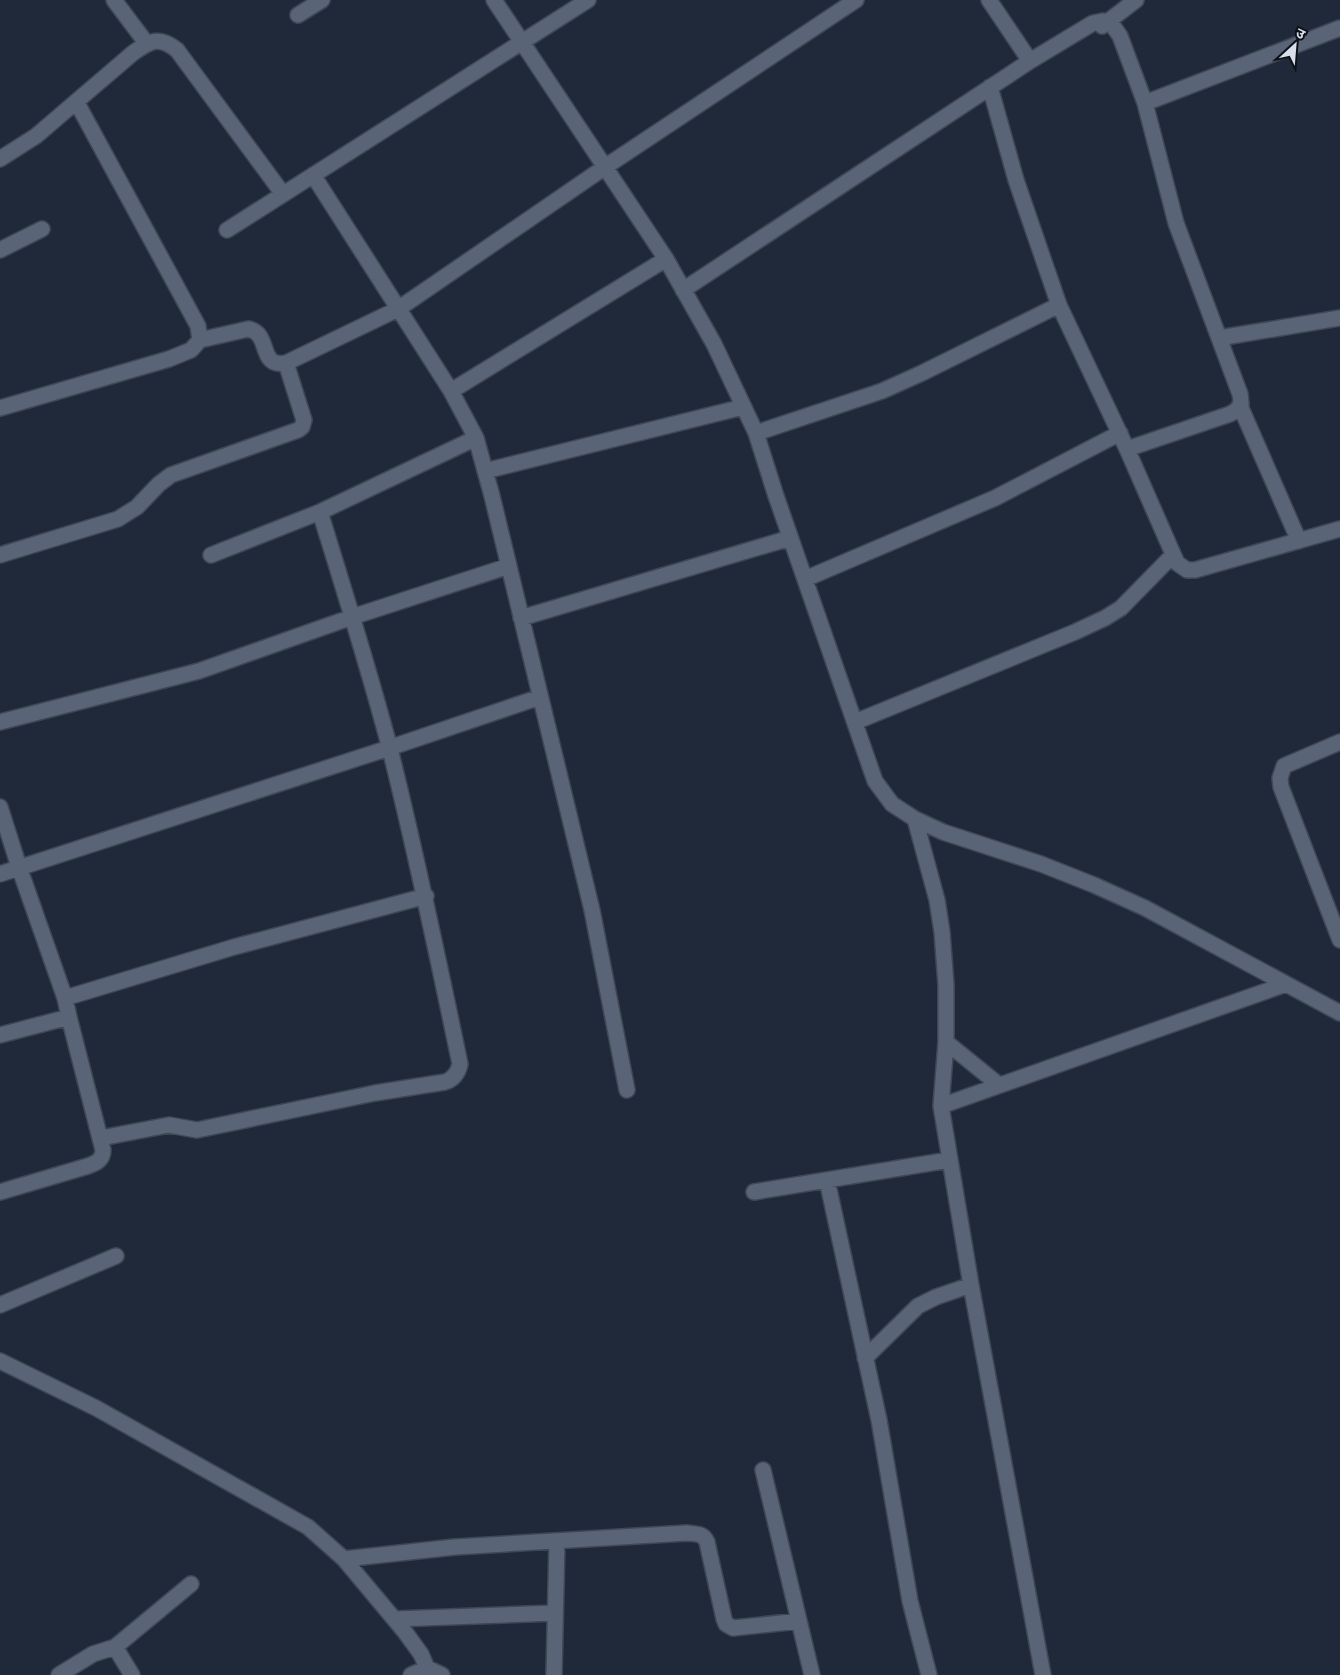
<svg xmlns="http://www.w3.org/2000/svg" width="1340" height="1675" font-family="'Golos Text','Noto Sans Devanagari',sans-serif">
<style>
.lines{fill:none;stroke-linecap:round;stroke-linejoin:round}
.minor-casing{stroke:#3f4755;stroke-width:18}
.minor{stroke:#596477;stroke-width:15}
</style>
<rect width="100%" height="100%" fill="#202939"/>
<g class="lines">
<defs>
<path id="minor" d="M 114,0 L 147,44
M 494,0 L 666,259 L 714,344 L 756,433 L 776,496 L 875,781 L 892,804 L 915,819 L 943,832 L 1041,864 L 1094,885 L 1145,908 L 1340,1013
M 989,0 L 1030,61
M 298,15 L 322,0
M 1102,26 L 1136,0
M 990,87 L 1016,180 L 1059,305 L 1127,449 L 1177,563 L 1187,570 L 1195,570 L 1340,529
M 1145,103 L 1340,28
M 0,159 L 36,136 L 133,53 C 150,41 159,35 177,50 L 283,194
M 313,175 L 451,391 L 476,438 L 492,496 L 592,910 L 627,1090
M 227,230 L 588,0
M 0,250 L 42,229
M 683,290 L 1030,61 L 1093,23 L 1103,21 L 1111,23 L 1120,36 L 1145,103 L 1176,223 L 1240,394 C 1242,404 1240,409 1230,414 L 1127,449
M 1219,338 L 1340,318
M 200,340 L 248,329 C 272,333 257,368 286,363 L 398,309 L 605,167 L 856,0
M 451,391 L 666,259
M 1241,402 L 1241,408 L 1299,541
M 0,408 L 169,359 L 191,350 L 200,340 L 198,326 L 77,103
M 756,433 L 882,391 L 922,373 L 1059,305
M 485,471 L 743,407
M 0,555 L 118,519 L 137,507 L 159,484 L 171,475 L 298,430 L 302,427 L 304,420 L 286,363
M 211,555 L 320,512 L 476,438
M 805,579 L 995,498 L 1120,433
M 521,618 L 790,538
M 0,722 L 199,671 L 352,617 L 509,566
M 855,722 L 1075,632 L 1105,618 L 1121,608 L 1173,555
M 1340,742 L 1284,766 L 1280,778 L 1281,787 L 1340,940
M 0,807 L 19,867 L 65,998 L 69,1017 L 103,1150 C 103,1160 96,1163 88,1166 L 0,1192
M 915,819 L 937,900 L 942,932 L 946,985 L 946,1042 L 941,1106 L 971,1285 L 1043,1675
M 0,874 L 389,748 L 540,697
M 65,998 L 234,947 L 426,896
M 0,1035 L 69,1017
M 946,1042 L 999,1085
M 941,1106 L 1286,984
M 101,1138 L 169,1125 L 197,1130 L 375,1093 L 445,1082 C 454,1079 458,1073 460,1064 C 438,958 416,853 390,749 C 369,669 344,590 320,512
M 827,1180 L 879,1420 L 910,1601 L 929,1675
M 754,1192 L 949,1160
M 0,1305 L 116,1256
M 865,1358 L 918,1306 L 936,1297 L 971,1285
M 0,1361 L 96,1408 L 308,1527 L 344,1559 L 405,1632 L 421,1654 L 430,1675
M 763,1470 L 812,1675
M 344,1559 L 455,1547 L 687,1533 C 696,1534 703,1533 707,1542 L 724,1619 L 726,1624 L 733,1628 L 799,1621
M 395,1619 L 555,1613
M 115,1647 L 132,1675
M 59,1675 L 93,1654 L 115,1647 L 191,1584
M 411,1675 L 427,1668 L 442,1675
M 554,1675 L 557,1541"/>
</defs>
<use href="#minor" class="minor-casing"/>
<use href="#minor" class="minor"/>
</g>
<g transform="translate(1295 45) rotate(26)" stroke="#0d1119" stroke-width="4" paint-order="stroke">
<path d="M0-4L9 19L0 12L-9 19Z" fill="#d9dfeb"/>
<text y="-8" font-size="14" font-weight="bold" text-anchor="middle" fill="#d9dfeb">उ</text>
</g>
</svg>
